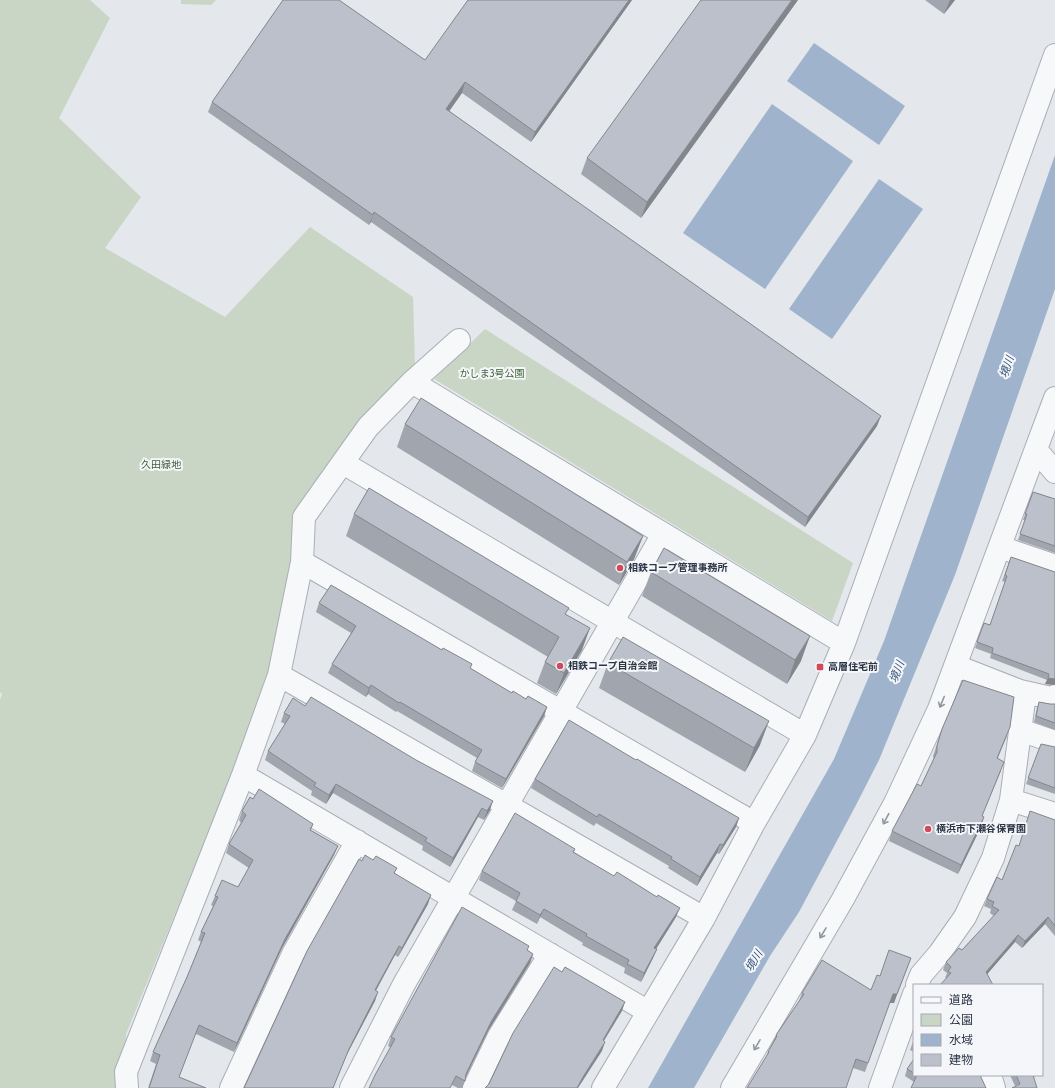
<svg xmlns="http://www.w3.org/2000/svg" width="1055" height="1088" font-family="'Fira Sans','Noto Sans JP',sans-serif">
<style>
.green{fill:#c9d6c5}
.water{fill:#9fb4cc}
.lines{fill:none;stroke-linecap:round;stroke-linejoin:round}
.minor-casing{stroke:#a9aeb7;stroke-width:24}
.minor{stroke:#f7f8fa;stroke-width:22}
.wall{fill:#a1a5ae}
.shaded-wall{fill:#83868d}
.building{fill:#bbc0ca;stroke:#83868d}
.oneway{stroke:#9196a0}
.poi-dot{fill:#d1495b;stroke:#f4f6f9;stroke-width:1.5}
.labels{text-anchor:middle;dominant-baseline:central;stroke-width:4;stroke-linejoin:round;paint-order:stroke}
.park-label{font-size:10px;fill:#3f6138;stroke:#f4f6f9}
.poi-label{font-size:10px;font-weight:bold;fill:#2b3445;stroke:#f4f6f9;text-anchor:start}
.water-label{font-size:11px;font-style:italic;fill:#34527a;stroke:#f4f6f9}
</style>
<rect width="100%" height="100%" fill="#e4e7ec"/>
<path class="green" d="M 0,0 L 90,0 L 110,18 L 59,118 L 141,197 L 105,248 L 225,317 L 310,227 L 413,297 L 415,366 L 317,503 L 279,660 L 126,1034 L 125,1088 L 0,1088 L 0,700 L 2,694 L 0,692 Z
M 181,0 L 216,0 L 211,5 L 181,4 Z
M 485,329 L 853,563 L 832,621 L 434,379 Z"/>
<path class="water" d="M 814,43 L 905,106 L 879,145 L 787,81 Z
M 772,104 L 853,161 L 765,289 L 683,233 Z
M 1055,155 L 1055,289 L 955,575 L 879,760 L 855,807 L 799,912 L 770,956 L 694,1088 L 648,1088 L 834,759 L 884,641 Z
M 879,179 L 923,209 L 832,339 L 789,309 Z"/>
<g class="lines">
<defs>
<path id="minor" d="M 412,382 L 844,643
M 1037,451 L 1055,472
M 343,463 L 805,735
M 1000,547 L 1055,566
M 302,562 L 754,823
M 279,675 L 704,918
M 1020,691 L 1051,698 L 1055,696
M 1020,730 L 1055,742
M 243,775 L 647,1011
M 1011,800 L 1055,814
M 917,985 L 921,975 L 939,954 L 965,917 L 993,858 L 1011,800 L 1024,701 L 1020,691 L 956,666
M 990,1075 L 994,1088
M 127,1088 L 126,1072 L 243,775 L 279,675 L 302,562 L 304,517 L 368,427 L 412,382 L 459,340
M 231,1088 L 293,954 L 357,841
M 351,1088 L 404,984 L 663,534
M 474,1088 L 499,1036 L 550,954
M 603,1088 L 704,918 L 754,823 L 805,735 L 844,643 L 1055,55
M 732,1088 L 843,899 L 895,803 L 939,709 L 1055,398
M 880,1088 L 914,994"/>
</defs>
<use href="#minor" class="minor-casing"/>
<use href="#minor" class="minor"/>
</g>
<path class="wall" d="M 632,0 L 531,142 L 462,93 L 449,111 L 877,426 L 805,527 L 371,222 L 369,225 L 208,112 L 212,102 L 425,60 Z
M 798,0 L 641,218 L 581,174 L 587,158 Z
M 925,0 L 955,0 L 944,14 Z
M 405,424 L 643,536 L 634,559 L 619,585 L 397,447 Z
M 1033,492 L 1055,499 L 1055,553 L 1018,540 L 1025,520 L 1023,520 Z
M 354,514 L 567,615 L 582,650 L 556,694 L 537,683 L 545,662 L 548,657 L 346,536 Z
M 1011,557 L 1053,572 L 1055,685 L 1045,684 L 1047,680 L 990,658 L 991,654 L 975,648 L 984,623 L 990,625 L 1005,582 L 1002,581 Z
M 651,572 L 801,661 L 787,684 L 642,596 Z
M 319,603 L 442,650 L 472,664 L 470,668 L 512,693 L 547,707 L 544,716 L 502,788 L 472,771 L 475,762 L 477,758 L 397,711 L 396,712 L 368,694 L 366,697 L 328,673 L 332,664 L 351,633 L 316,612 Z
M 608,663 L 760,745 L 745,772 L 599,688 Z
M 1039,702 L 1050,704 L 1055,704 L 1055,730 L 1034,722 L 1037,708 Z
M 305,706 L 490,810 L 484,820 L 478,817 L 450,867 L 422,850 L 423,846 L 333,793 L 326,804 L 311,795 L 312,791 L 265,760 L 268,751 L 285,724 L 281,722 L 284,713 Z
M 942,729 L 1007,736 L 998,758 L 1001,771 L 982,816 L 981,827 L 958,874 L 889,841 L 892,831 L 921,786 L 934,759 L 933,756 Z
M 1041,744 L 1055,747 L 1055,794 L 1026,784 Z
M 636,760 L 739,818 L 736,827 L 719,854 L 717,853 L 697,886 L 668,868 L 669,866 L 596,823 L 594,826 L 531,788 L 535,779 Z
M 253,799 L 313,824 L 311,830 L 338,846 L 334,855 L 282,948 L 234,1052 L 196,1034 L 148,1088 L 156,1064 L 150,1061 L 153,1052 L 187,977 L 201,942 L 198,940 L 201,932 L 213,906 L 211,905 L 215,896 L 238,887 L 249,868 L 226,853 L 229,844 L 241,823 L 239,820 L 242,811 Z
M 1055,820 L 1055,936 L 1045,924 L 1022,948 L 1015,942 L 987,974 L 946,978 L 945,978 L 947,973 L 943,970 L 946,962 L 962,950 L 994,916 L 990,913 L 991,909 L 984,906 L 987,899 L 1002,880 L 1018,846 Z
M 575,849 L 574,852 L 676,917 L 656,949 L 657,949 L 653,958 L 641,982 L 624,973 L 625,968 L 582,945 L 583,943 L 540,917 L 537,924 L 512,910 L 516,901 L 479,880 L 482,871 Z
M 362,861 L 395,873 L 428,904 L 398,957 L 395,955 L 376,991 L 375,1001 L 345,1058 L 333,1088 L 244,1088 Z
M 527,950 L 533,954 L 530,963 L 488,1031 L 466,1077 L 465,1081 L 462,1088 L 458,1088 L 452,1085 L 388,1046 L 391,1037 Z
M 911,958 L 894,1003 L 889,1003 L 865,1072 L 853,1068 L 765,1059 L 768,1052 L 773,1042 L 776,1035 L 799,1001 L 802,993 L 871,990 L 880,976 Z
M 914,1039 L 914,1052 L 910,1050 Z
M 914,1059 L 914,1075 L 980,1075 L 914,1082 L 905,1076 L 907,1069 Z
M 1010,1075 L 1035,1075 L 1034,1078 L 1015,1086 Z"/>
<path class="shaded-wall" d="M 629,0 L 632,0 L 531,142 L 535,132 Z
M 792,0 L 798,0 L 641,218 L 647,202 Z
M 950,0 L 955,0 L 944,14 Z
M 465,82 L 462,93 L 443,120 L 446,109 Z
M 374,212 L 371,222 L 369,225 L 373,215 Z
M 881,416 L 877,426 L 805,527 L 808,517 Z
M 643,536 L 634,559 L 619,585 L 627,562 Z
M 590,628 L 582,650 L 556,694 L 564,673 Z
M 810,636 L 801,661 L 787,684 L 795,660 Z
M 1048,678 L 1055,679 L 1055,685 L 1045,684 Z
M 371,685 L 368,694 L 366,697 L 369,688 Z
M 547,707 L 544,716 L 502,788 L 506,779 Z
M 769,721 L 760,745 L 745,772 L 754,748 Z
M 336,784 L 333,793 L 326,804 L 329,795 Z
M 493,801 L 490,810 L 484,820 L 487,811 Z
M 482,808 L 478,817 L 450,867 L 453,858 Z
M 984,817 L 981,827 L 958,874 L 961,865 Z
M 739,818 L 736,827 L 719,854 L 723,845 Z
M 720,844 L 717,853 L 697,886 L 700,877 Z
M 338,846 L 334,855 L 282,948 L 234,1052 L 237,1043 L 285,939 Z
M 431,895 L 428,904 L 398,957 L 402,948 Z
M 680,908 L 676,917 L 651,957 L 654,948 Z
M 544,909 L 540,917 L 537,924 L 540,915 Z
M 1048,917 L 1045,924 L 1022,948 L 1025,941 Z
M 1018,935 L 1015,942 L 983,979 L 986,972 Z
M 399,946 L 395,955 L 371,999 L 375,990 Z
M 657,949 L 653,958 L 641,982 L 644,973 Z
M 533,954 L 530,963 L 488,1031 L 464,1080 L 466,1074 L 491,1022 Z
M 378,992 L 375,1001 L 345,1058 L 333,1088 L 349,1049 Z
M 893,994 L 897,994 L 894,1003 L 889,1003 Z
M 625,1002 L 622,1011 L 599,1049 L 603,1040 Z
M 605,1042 L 602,1051 L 578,1088 L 577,1088 L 583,1077 Z"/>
<path class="building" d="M 283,0 L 339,0 L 425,60 L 468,0 L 629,0 L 535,132 L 465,82 L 446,109 L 881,416 L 808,517 L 374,212 L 373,215 L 212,102 Z
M 701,0 L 792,0 L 647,202 L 587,158 Z
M 421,398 L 643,536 L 627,562 L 405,424 Z
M 369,488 L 569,608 L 565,614 L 590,628 L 564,673 L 545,662 L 559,637 L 354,514 Z
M 1033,492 L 1055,499 L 1055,546 L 1020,534 L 1027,514 L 1025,514 Z
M 664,548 L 810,636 L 795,660 L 651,572 Z
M 1011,557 L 1055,572 L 1055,679 L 1048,678 L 1049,674 L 992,653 L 993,648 L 977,642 L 984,623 L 990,625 L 1007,576 L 1005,575 Z
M 331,585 L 442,650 L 443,648 L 472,664 L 470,668 L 512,693 L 513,691 L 526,699 L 528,696 L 547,707 L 506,779 L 475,762 L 482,750 L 400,702 L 399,703 L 371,685 L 369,688 L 332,664 L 356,626 L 319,603 Z
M 623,637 L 769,721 L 754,748 L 608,663 Z
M 963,680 L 1014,697 L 1010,727 L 997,758 L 1004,762 L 982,816 L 984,817 L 961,865 L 892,831 L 917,784 L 921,786 L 937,752 L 937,746 L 942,729 Z
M 311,697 L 416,760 L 493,801 L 487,811 L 482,808 L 453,858 L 425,841 L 427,838 L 336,784 L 329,795 L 314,786 L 316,783 L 268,751 L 290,716 L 284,713 L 293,698 L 305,706 Z
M 1039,702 L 1050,704 L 1055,704 L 1055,723 L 1036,716 Z
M 569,720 L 636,760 L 637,759 L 739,818 L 723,845 L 720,844 L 700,877 L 671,859 L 672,857 L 599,814 L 597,817 L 535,779 Z
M 1041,744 L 1055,747 L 1055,788 L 1028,778 Z
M 259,789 L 313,824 L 310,830 L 338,846 L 285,939 L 237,1043 L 199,1025 L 179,1077 L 206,1088 L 149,1088 L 160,1055 L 153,1052 L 187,977 L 205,933 L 201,932 L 218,897 L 215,896 L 222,880 L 238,887 L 253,860 L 229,844 L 246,815 L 242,811 L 250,797 L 253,799 Z
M 1030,811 L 1055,820 L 1055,926 L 1048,917 L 1025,941 L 1018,935 L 986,972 L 993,985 L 940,985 L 951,973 L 948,971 L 951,967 L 946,962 L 959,948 L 962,950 L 999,910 L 992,906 L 994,902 L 987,899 L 997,877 L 1002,880 L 1016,845 L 1019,846 Z
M 515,813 L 575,849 L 573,852 L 614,876 L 617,872 L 657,897 L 658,895 L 680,908 L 654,948 L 657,949 L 644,973 L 627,964 L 629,960 L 586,936 L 587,934 L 544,909 L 540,915 L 516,901 L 520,893 L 482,871 Z
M 365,855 L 373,860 L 376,856 L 397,868 L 394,873 L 431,895 L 402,948 L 399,946 L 375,990 L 378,992 L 349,1049 L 333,1088 L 244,1088 L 307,951 L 359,859 L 362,861 Z
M 462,907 L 529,946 L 527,950 L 533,954 L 491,1022 L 466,1074 L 465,1081 L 456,1076 L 450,1088 L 369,1088 L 375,1075 L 395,1039 L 391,1037 Z
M 889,950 L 911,958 L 897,994 L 893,994 L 868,1063 L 856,1059 L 846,1088 L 747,1088 L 769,1052 L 768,1052 L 777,1036 L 776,1035 L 804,994 L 802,993 L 822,960 L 871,990 L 877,975 L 880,976 Z
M 554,967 L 562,972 L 565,967 L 625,1002 L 603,1040 L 605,1042 L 583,1077 L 577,1088 L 485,1088 L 489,1084 L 513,1033 Z
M 914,1059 L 914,1073 L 907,1069 Z
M 917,1075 L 980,1075 L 986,1088 L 911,1088 Z
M 1016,1075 L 1033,1075 L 1037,1088 L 1012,1088 L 1020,1084 Z"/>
<defs><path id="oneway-shaft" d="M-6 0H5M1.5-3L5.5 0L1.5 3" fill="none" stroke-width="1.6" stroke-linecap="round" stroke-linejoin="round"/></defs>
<g class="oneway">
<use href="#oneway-shaft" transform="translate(942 702) rotate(112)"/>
<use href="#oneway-shaft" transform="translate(886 819) rotate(118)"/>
<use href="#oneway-shaft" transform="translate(823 933) rotate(121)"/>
<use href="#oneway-shaft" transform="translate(757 1045) rotate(120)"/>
</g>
<g class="poi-dot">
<circle cx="620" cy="568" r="4"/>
<circle cx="560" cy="666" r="4"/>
<rect x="816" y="663" width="8" height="8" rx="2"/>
<circle cx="928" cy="829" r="4"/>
</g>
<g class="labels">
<g class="park-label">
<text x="492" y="374">かしま3号公園</text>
<text x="161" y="465">久田緑地</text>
</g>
<g class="poi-label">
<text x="628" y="568">相鉄コープ管理事務所</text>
<text x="568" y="666">相鉄コープ自治会館</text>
<text x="828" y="667">高層住宅前</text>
<text x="936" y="829">横浜市下瀬谷保育園</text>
</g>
<g class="water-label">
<text transform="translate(1007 367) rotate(-71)">境川</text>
<text transform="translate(897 672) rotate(-69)">境川</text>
<text transform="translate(754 961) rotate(-59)">境川</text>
</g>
</g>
<rect x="913" y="984" width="130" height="92" fill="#f4f6f9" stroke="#a4a8b1"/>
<rect x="921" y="997" width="20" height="6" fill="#f7f8fa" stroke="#a4a8b1"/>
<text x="949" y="1004" font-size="12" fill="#2b3445">道路</text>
<rect x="921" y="1014" width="20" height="12" fill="#c9d6c5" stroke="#a4a8b1"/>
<text x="949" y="1024" font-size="12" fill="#2b3445">公園</text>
<rect x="921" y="1034" width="20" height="12" fill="#9fb4cc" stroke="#a4a8b1"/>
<text x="949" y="1044" font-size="12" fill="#2b3445">水域</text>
<rect x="921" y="1054" width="20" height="12" fill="#bbc0ca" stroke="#a4a8b1"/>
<text x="949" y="1064" font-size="12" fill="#2b3445">建物</text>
</svg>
